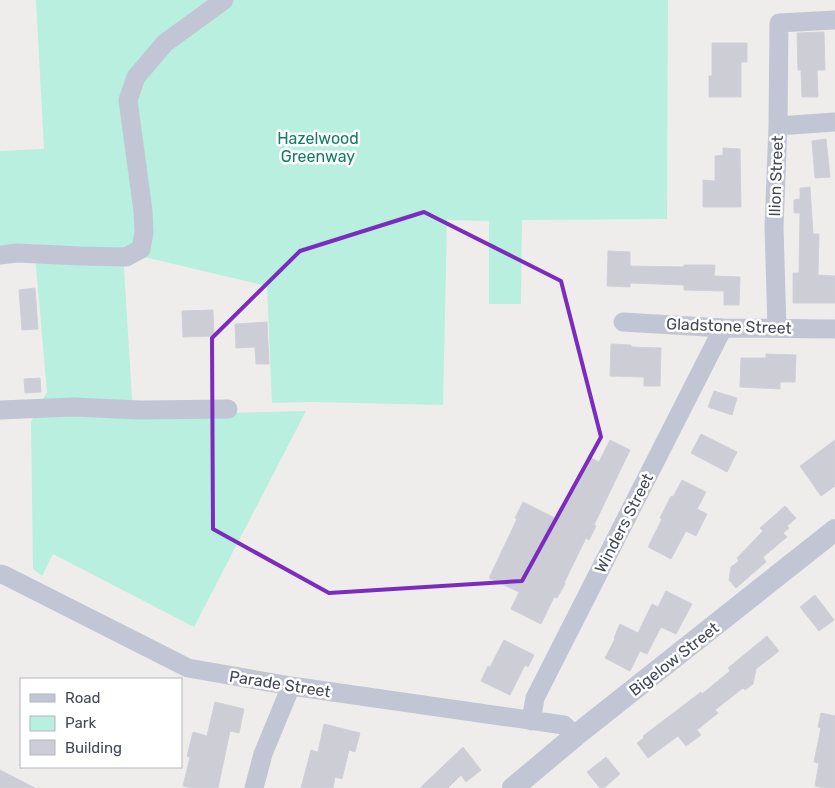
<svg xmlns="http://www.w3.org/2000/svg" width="835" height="788" font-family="Rubik,sans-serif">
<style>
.green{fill:#b8efde}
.building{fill:#cccdd5;stroke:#d0d0d8}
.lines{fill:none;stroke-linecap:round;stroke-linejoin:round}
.minor{stroke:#c2c6d4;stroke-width:19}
.tertiary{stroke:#c2c6d4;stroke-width:22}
.marked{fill:none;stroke:#7b2cbf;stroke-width:4;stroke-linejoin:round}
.labels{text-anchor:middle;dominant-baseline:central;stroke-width:5;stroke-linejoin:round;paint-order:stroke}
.park-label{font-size:16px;fill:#147c67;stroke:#fff}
.street-label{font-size:16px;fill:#44495a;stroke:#fff}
</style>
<rect width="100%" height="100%" fill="#efedec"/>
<path class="green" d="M 36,0 L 668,0 L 667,219 L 522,220 L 521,304 L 489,304 L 489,221 L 447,220 L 443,405 L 312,402 L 272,403 L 267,286 L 123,252 L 133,415 L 306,411 L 194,627 L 53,554 L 42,576 L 33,569 L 31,422 L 47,392 L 34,244 L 0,246 L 0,151 L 44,149 Z"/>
<path class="building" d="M 824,32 L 825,70 L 817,70 L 818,97 L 802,97 L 801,70 L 798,70 L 797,33 Z
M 712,43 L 747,43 L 747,62 L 741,62 L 741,97 L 709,97 L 709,76 L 712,76 Z
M 826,139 L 830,177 L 815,178 L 812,141 Z
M 723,148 L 740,149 L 741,207 L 703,207 L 703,180 L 715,181 L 715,156 L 723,155 Z
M 810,187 L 813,234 L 819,234 L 818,275 L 835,276 L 835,303 L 793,303 L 793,273 L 799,273 L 800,213 L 794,213 L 794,200 L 800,199 L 800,188 Z
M 608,251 L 630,252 L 630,266 L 684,267 L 684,265 L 715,265 L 714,276 L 740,277 L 739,305 L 724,305 L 724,291 L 684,290 L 684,285 L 630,283 L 630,287 L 607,286 Z
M 35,288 L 38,329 L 22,330 L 19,290 Z
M 213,310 L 214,336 L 183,337 L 182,311 Z
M 267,322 L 269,364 L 256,364 L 255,347 L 236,348 L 235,324 Z
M 611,344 L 631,345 L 631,347 L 661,348 L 660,386 L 644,386 L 644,377 L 610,376 Z
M 766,354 L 796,355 L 795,382 L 780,382 L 780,389 L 740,387 L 741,358 L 766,358 Z
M 40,378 L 41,392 L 25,393 L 24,379 Z
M 714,391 L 737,398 L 732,415 L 708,407 Z
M 701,434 L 737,452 L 727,472 L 691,453 Z
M 610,440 L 630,450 L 594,525 L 596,526 L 589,540 L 586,538 L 564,583 L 565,584 L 557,598 L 554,597 L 541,624 L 511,609 L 519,592 L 489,578 L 517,519 L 515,518 L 523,502 L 555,518 L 560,508 L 562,509 L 575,483 L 576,484 L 589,457 L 599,462 Z
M 835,440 L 835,486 L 821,496 L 800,466 Z
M 682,480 L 706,492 L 697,509 L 707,514 L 696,536 L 686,531 L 671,559 L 648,547 L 662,519 L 660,518 L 671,496 L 673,497 Z
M 785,506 L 796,518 L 787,526 L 789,528 L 783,533 L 787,537 L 763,557 L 766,562 L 736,588 L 729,580 L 731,567 L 739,561 L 737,558 L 763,531 L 760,528 Z
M 666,591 L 692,604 L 676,634 L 661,627 L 647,654 L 640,651 L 630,671 L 605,658 L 615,639 L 614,638 L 620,624 L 638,633 L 652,604 L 658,607 Z
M 815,595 L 834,620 L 819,631 L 800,607 Z
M 767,636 L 779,651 L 756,669 L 753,684 L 745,690 L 743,688 L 715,710 L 718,713 L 697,730 L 701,735 L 686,746 L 678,736 L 648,758 L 637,743 L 644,738 L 643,736 L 701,692 L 702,694 L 730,671 L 728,668 Z
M 504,640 L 534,655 L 528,667 L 525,665 L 510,695 L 481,681 L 488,666 L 490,667 Z
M 215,702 L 244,709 L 239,733 L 230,731 L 218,788 L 191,788 L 183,786 L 190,757 L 187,756 L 193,732 L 207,736 Z
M 821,713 L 835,716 L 835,788 L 824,788 L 815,786 L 819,763 L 814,762 L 821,728 L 818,727 Z
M 324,724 L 360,733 L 355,752 L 349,750 L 342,779 L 335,777 L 333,788 L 301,788 L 311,750 L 318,752 Z
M 463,747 L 481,770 L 466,782 L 461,775 L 448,788 L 420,788 Z
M 606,757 L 620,774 L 604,788 L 600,788 L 587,772 Z
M 0,770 L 35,788 L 0,788 Z"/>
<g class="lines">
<path class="minor" d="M 778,126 L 835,122
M 0,255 L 17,253 L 81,256 L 126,257 L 141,249 L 144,232 L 143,211 L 128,100 L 136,77 L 165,43 L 224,0
M 623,322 L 723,328 L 835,329
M 777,328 L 774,227 L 778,126 L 779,23 L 835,20
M 0,410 L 73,407 L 141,410 L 228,409
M 0,574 L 4,575 L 188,668 L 291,686 L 564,725 L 575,736
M 531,721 L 535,698 L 723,328
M 254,788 L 263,754 L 291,686"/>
<path class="tertiary" d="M 513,788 L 575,736 L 835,530"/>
</g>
<path class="marked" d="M 424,212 L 561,281 L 601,437 L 522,581 L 329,593 L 213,529 L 212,338 L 300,251 Z"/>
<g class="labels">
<g class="park-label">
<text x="318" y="138">Hazelwood<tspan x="318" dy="18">Greenway</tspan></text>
</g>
<g class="street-label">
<text transform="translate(776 176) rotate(-88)">Ilion Street</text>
<text transform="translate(729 326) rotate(2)">Gladstone Street</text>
<text transform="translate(624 523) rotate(-63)">Winders Street</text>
<text transform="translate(674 659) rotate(-38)">Bigelow Street</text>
<text transform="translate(280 684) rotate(9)">Parade Street</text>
</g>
</g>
<rect x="20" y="678" width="162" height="90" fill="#ffffff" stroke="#b4b6bd"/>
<rect x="30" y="694" width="25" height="8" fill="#c2c6d4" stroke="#b4b6bd"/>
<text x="65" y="703" font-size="15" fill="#44495a">Road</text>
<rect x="30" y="716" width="25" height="15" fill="#b8efde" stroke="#b4b6bd"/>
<text x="65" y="728" font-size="15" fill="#44495a">Park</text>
<rect x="30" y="740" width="25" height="15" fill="#cccdd5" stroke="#b4b6bd"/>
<text x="65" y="753" font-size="15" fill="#44495a">Building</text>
</svg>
